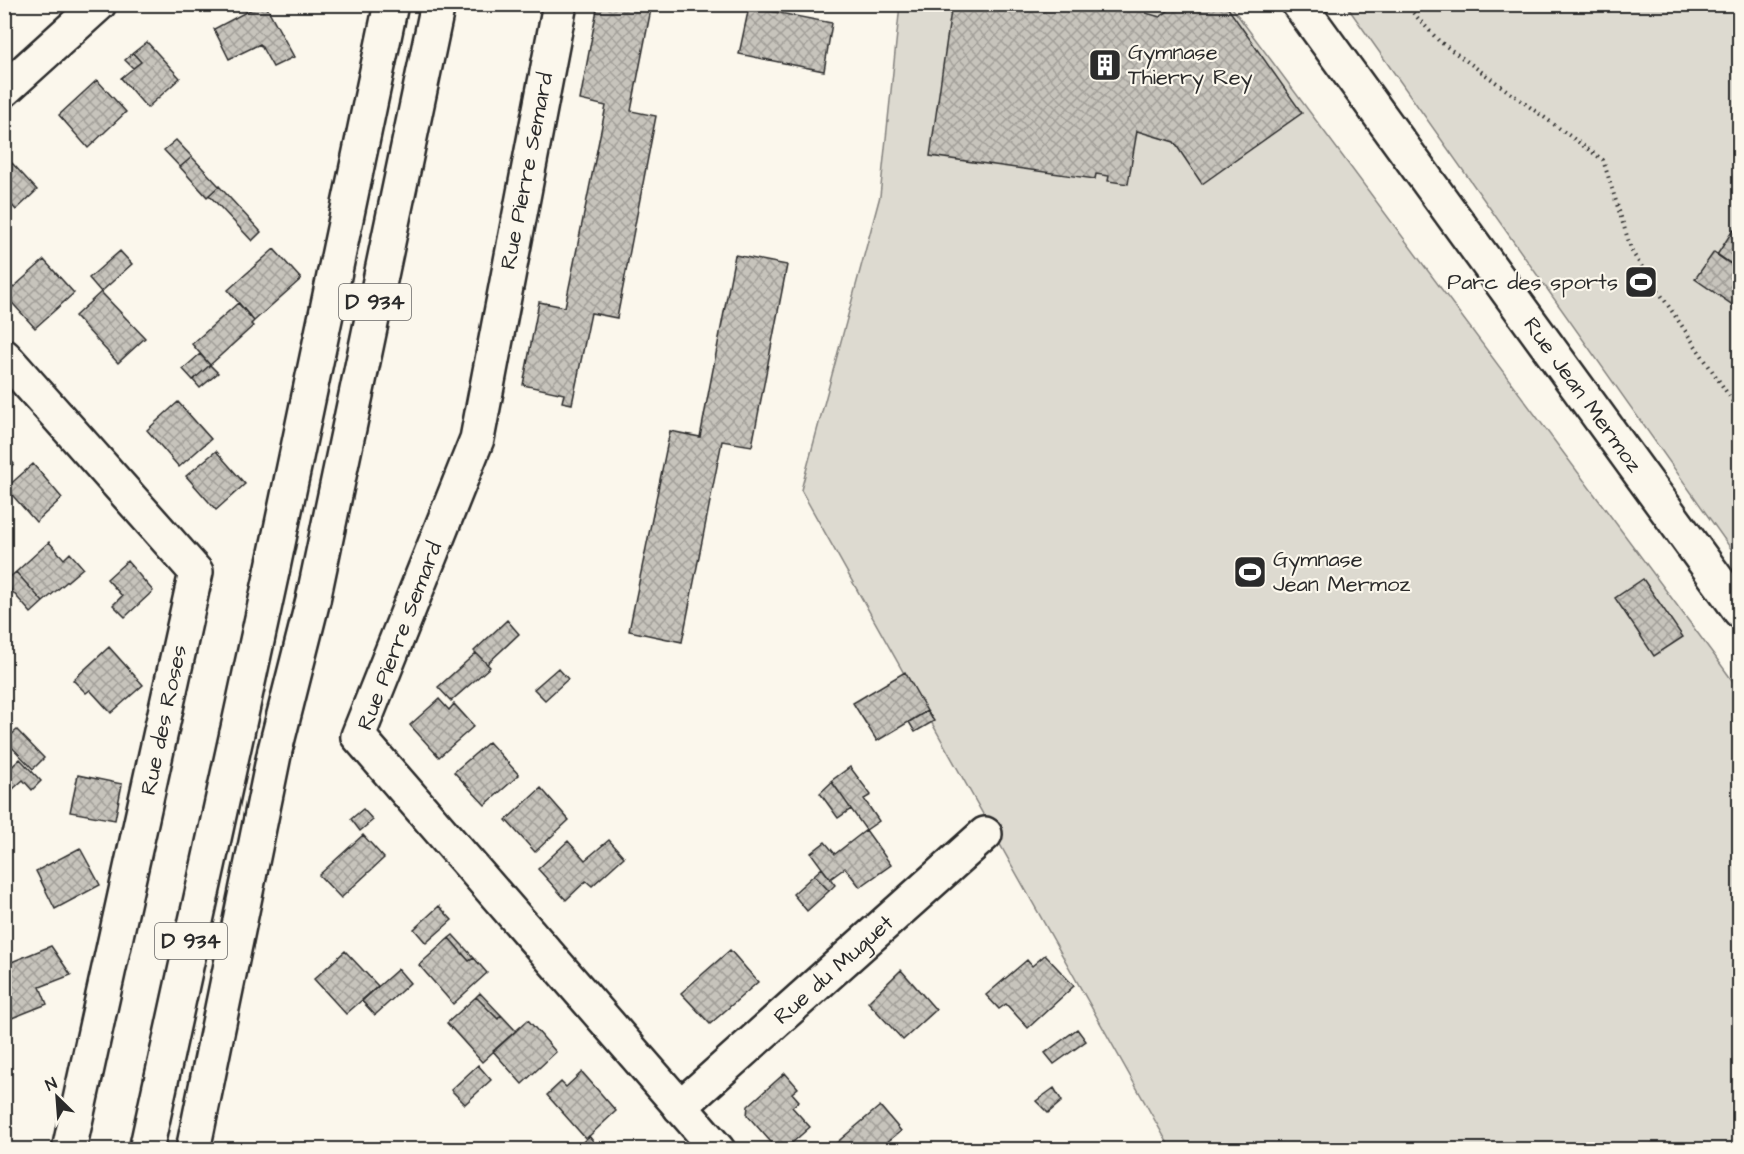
<svg xmlns="http://www.w3.org/2000/svg" width="1744" height="1154" font-family="'Architects Daughter',sans-serif">
<style>
.green{fill:#dddad0;stroke:#84827e;stroke-width:1.5}
.building{fill:url(#building-cross-hatch);stroke:#2b2b2b;stroke-width:1.5}
.lines{fill:none;stroke-linecap:round;stroke-linejoin:round}
.street-casing{stroke:#2b2b2b;stroke-width:38}
.highway-casing{stroke:#2b2b2b;stroke-width:38}
.path{stroke:#2b2b2b;stroke-width:4;stroke-dasharray:1.5 4.5;stroke-linecap:butt}
.street{stroke:#fbf7ec;stroke-width:33}
.highway{stroke:#fbf7ec;stroke-width:33}
.highway-bridge-casing{stroke:#2b2b2b;stroke-width:38;stroke-linecap:butt}
.highway-bridge{stroke:#fbf7ec;stroke-width:33}
.labels{text-anchor:middle;dominant-baseline:central;stroke-width:4.5;stroke-linejoin:round;paint-order:stroke}
.shield{fill:#fbf7ec;stroke:#696865;stroke-width:1.5}
.shield-label{font-size:21px;font-weight:bold;fill:#2b2b2b}
.poi-label{font-size:22px;fill:#2b2b2b;stroke:#fbf7ec;text-anchor:start}
.street-label{font-size:22px;fill:#2b2b2b;stroke:#fbf7ec}
</style>
<defs>
<pattern id="building-cross-hatch" width="8" height="8" patternUnits="userSpaceOnUse" patternTransform="scale(1.5)"><rect width="8" height="8" fill="#c7c4bc"/><path d="M0 0l8 8M0 8l8-8" fill="none" stroke="#a29f99"/></pattern>
</defs>
<rect width="100%" height="100%" fill="#fbf7ec"/>
<filter id="ink" filterUnits="userSpaceOnUse"><feTurbulence type="fractalNoise" baseFrequency=".0167" numOctaves="2"/><feDisplacementMap in="SourceGraphic" scale="12" xChannelSelector="R" yChannelSelector="G"/><feConvolveMatrix kernelMatrix="1 2 1 2 8 2 1 2 1" color-interpolation-filters="sRGB"/></filter>
<g filter="url(#ink)">
<path class="green" d="M 900,5 L 1230,5 L 1714,655 L 1739,690 L 1739,1149 L 1171,1149 L 801,490 L 880,196 Z
M 1346,5 L 1739,5 L 1739,560 Z"/>
<path class="building" d="M 261,4 L 265,4 L 294,57 L 273,67 L 260,44 L 229,59 L 214,29 Z
M 598,4 L 652,4 L 631,111 L 656,116 L 617,318 L 591,313 L 572,404 L 562,402 L 564,394 L 523,385 L 539,302 L 565,307 L 606,106 L 580,100 Z
M 952,4 L 1148,4 L 1146,13 L 1160,17 L 1177,4 L 1225,4 L 1302,113 L 1202,184 L 1174,142 L 1137,131 L 1128,184 L 1108,181 L 1109,176 L 1096,174 L 1095,179 L 930,156 Z
M 749,7 L 832,23 L 824,71 L 739,54 Z
M 147,42 L 180,78 L 147,108 L 121,78 L 141,62 L 133,53 Z
M 133,53 L 141,62 L 133,68 L 125,60 Z
M 97,80 L 126,112 L 88,148 L 59,115 Z
M 176,140 L 192,157 L 180,167 L 164,150 Z
M 192,157 L 219,186 L 207,197 L 180,167 Z
M 12,163 L 37,190 L 16,210 L 8,201 L 4,204 L 4,170 Z
M 219,186 L 261,232 L 252,241 L 209,195 Z
M 1733,230 L 1740,234 L 1740,270 L 1717,255 Z
M 274,249 L 301,279 L 254,321 L 228,290 Z
M 120,251 L 132,264 L 101,292 L 89,278 Z
M 1714,252 L 1740,270 L 1740,310 L 1695,279 Z
M 735,255 L 787,265 L 752,446 L 722,441 L 682,642 L 629,631 L 670,431 L 700,437 Z
M 44,260 L 74,293 L 35,328 L 5,295 Z
M 101,292 L 145,338 L 118,363 L 75,316 Z
M 238,303 L 254,321 L 251,324 L 253,326 L 210,365 L 192,344 Z
M 200,354 L 210,365 L 193,380 L 183,369 Z
M 210,365 L 218,373 L 200,388 L 193,380 Z
M 178,402 L 211,439 L 179,467 L 147,430 Z
M 216,451 L 245,484 L 216,510 L 186,476 Z
M 4,453 L 14,464 L 4,472 Z
M 33,464 L 62,498 L 36,522 L 6,488 Z
M 49,542 L 64,559 L 70,553 L 83,568 L 43,602 L 16,572 Z
M 127,561 L 153,591 L 125,617 L 113,605 L 122,596 L 107,579 Z
M 16,572 L 43,602 L 31,613 L 4,582 Z
M 1643,579 L 1683,637 L 1654,656 L 1615,598 Z
M 507,620 L 519,634 L 487,664 L 474,651 Z
M 109,647 L 143,685 L 111,713 L 90,690 L 86,693 L 73,680 Z
M 476,653 L 490,667 L 451,701 L 438,687 Z
M 558,668 L 568,679 L 545,700 L 534,689 Z
M 905,672 L 927,711 L 877,741 L 853,703 Z
M 439,699 L 449,710 L 454,704 L 474,726 L 439,757 L 410,725 Z
M 927,711 L 934,721 L 915,732 L 909,722 Z
M 17,730 L 44,758 L 33,769 L 5,740 Z
M 489,742 L 519,775 L 485,805 L 454,772 Z
M 20,759 L 41,781 L 32,790 L 23,780 L 4,797 L 4,774 Z
M 850,767 L 871,795 L 864,799 L 879,821 L 866,830 L 831,781 Z
M 78,775 L 122,784 L 115,820 L 70,812 Z
M 832,782 L 851,809 L 838,818 L 820,793 Z
M 541,788 L 569,820 L 535,852 L 506,820 Z
M 363,809 L 373,820 L 360,831 L 351,819 Z
M 866,830 L 891,865 L 860,887 L 845,868 L 830,879 L 811,853 L 825,842 L 835,854 Z
M 363,835 L 384,858 L 341,898 L 319,875 Z
M 609,840 L 624,857 L 592,886 L 586,881 L 566,900 L 538,869 L 568,841 L 585,860 Z
M 80,848 L 100,885 L 55,909 L 36,871 Z
M 822,868 L 835,885 L 829,891 L 814,875 Z
M 814,875 L 829,891 L 807,911 L 793,894 Z
M 439,906 L 452,920 L 426,943 L 414,929 Z
M 453,935 L 474,958 L 469,961 L 449,938 Z
M 449,938 L 469,961 L 474,958 L 487,973 L 453,1004 L 419,965 Z
M 51,946 L 71,975 L 40,987 L 47,1004 L 12,1018 L 4,998 L 4,965 Z
M 730,950 L 758,982 L 710,1024 L 681,993 Z
M 345,951 L 378,986 L 346,1014 L 314,979 Z
M 1045,955 L 1074,986 L 1028,1028 L 1006,1004 L 999,1009 L 986,995 L 1027,960 L 1032,966 Z
M 398,969 L 410,983 L 375,1015 L 362,1001 Z
M 901,970 L 936,1010 L 903,1040 L 868,1002 Z
M 480,993 L 501,1015 L 498,1019 L 476,997 Z
M 476,997 L 498,1019 L 501,1015 L 516,1031 L 482,1062 L 447,1023 Z
M 528,1020 L 556,1052 L 522,1084 L 493,1051 Z
M 1077,1029 L 1086,1041 L 1054,1064 L 1045,1053 Z
M 478,1065 L 491,1080 L 465,1104 L 451,1090 Z
M 582,1072 L 616,1111 L 586,1139 L 547,1095 L 561,1082 L 566,1087 Z
M 785,1073 L 798,1088 L 792,1093 L 799,1101 L 792,1107 L 810,1127 L 784,1150 L 778,1150 L 747,1115 L 748,1106 Z
M 1054,1088 L 1062,1101 L 1048,1113 L 1036,1101 Z
M 880,1106 L 901,1131 L 877,1150 L 828,1150 Z
M 589,1136 L 600,1150 L 574,1150 L 586,1139 Z"/>
<g class="lines">
<defs>
<g id="street">
<path d="M 560,4 L 477,439 L 358,736 L 718,1150"/>
<path id="s1" d="M 1299,4 L 1740,611"/>
<path d="M 4,90 L 99,4"/>
<path d="M 4,356 L 196,572 L 69,1150"/>
<path id="s2" d="M 680,1107 L 985,834"/>
</g>
<path id="highway" d="M 272,572 L 391,4
M 313,600 L 438,4
M 146,1150 L 237,733
M 193,1150 L 275,750"/>
</defs>
<use href="#street" class="street-casing"/>
<use href="#highway" class="highway-casing"/>
<path class="path" d="M 1405,4 L 1439,41 L 1603,160 L 1632,252 L 1740,412"/>
<use href="#street" class="street"/>
<use href="#highway" class="highway"/>
<defs>
<path id="highway-bridge" d="M 237,733 L 272,572
M 275,750 L 313,600"/>
</defs>
<use href="#highway-bridge" class="highway-bridge-casing"/>
<use href="#highway-bridge" class="highway-bridge"/>
</g>
</g>
<defs>
<symbol id="building-square" viewBox="-11 -11 22 22"><rect x="-9" y="-9" width="18" height="18" rx="4" fill="#2b2b2b" stroke="#fbf7ec"/><path d="M-4-6H4V6H1V3H-1V6H-4ZM-2.5-4.3h1.7v1.8h-1.7ZM.8-4.3h1.7v1.8H.8ZM-2.5-1h1.7V.8h-1.7ZM.8-1h1.7V.8H.8Z" fill="#fff"/></symbol>
<symbol id="stadium-square" viewBox="-11 -11 22 22"><rect x="-9" y="-9" width="18" height="18" rx="4" fill="#2b2b2b" stroke="#fbf7ec"/><path d="M0-5a6.5 5 0 1 0 0 10a6.5 5 0 1 0 0-10ZM-3.5-1.8h7v3.6h-7Z" fill="#fff"/></symbol>
</defs>
<g fill-rule="evenodd">
<use href="#building-square" x="1086" y="46" width="38" height="38"/>
<use href="#stadium-square" x="1622" y="263" width="38" height="38"/>
<use href="#stadium-square" x="1231" y="553" width="38" height="38"/>
</g>
<g class="labels">
<g class="shield">
<rect x="339" y="284" width="72" height="36" rx="4.5"/>
<rect x="155" y="923" width="72" height="36" rx="4.5"/>
</g>
<g class="shield-label">
<text x="375" y="302">D 934</text>
<text x="191" y="941">D 934</text>
</g>
<g class="poi-label">
<text x="1128" y="52">Gymnase<tspan x="1128" dy="25">Thierry Rey</tspan></text>
<text x="1618" y="282" text-anchor="end">Parc des sports</text>
<text x="1273" y="559">Gymnase<tspan x="1273" dy="25">Jean Mermoz</tspan></text>
</g>
<g class="street-label">
<text transform="translate(527 171) rotate(-79)">Rue Pierre Semard</text>
<text stroke="none"><textPath href="#s1" startOffset="483">Rue Jean Mermoz</textPath></text>
<text transform="translate(400 636) rotate(-69)">Rue Pierre Semard</text>
<text transform="translate(164 720) rotate(-78)">Rue des Roses</text>
<text stroke="none"><textPath href="#s2" startOffset="206">Rue du Muguet</textPath></text>
</g>
</g>
<rect width="1744" height="1154" fill="none" stroke="#fbf7ec" stroke-width="24"/>
<rect x="12" y="12" width="1720" height="1130" fill="none" stroke="#2b2b2b" stroke-width="2" filter="url(#ink)"/>
<g transform="translate(57 1097) rotate(335)" stroke="#fbf7ec" stroke-width="4.5" paint-order="stroke">
<path d="M0-4.5L10 22L0 15L-10 22Z" fill="#2b2b2b"/>
<text y="-9" font-size="16" font-weight="bold" text-anchor="middle" fill="#2b2b2b">N</text>
</g>
</svg>
